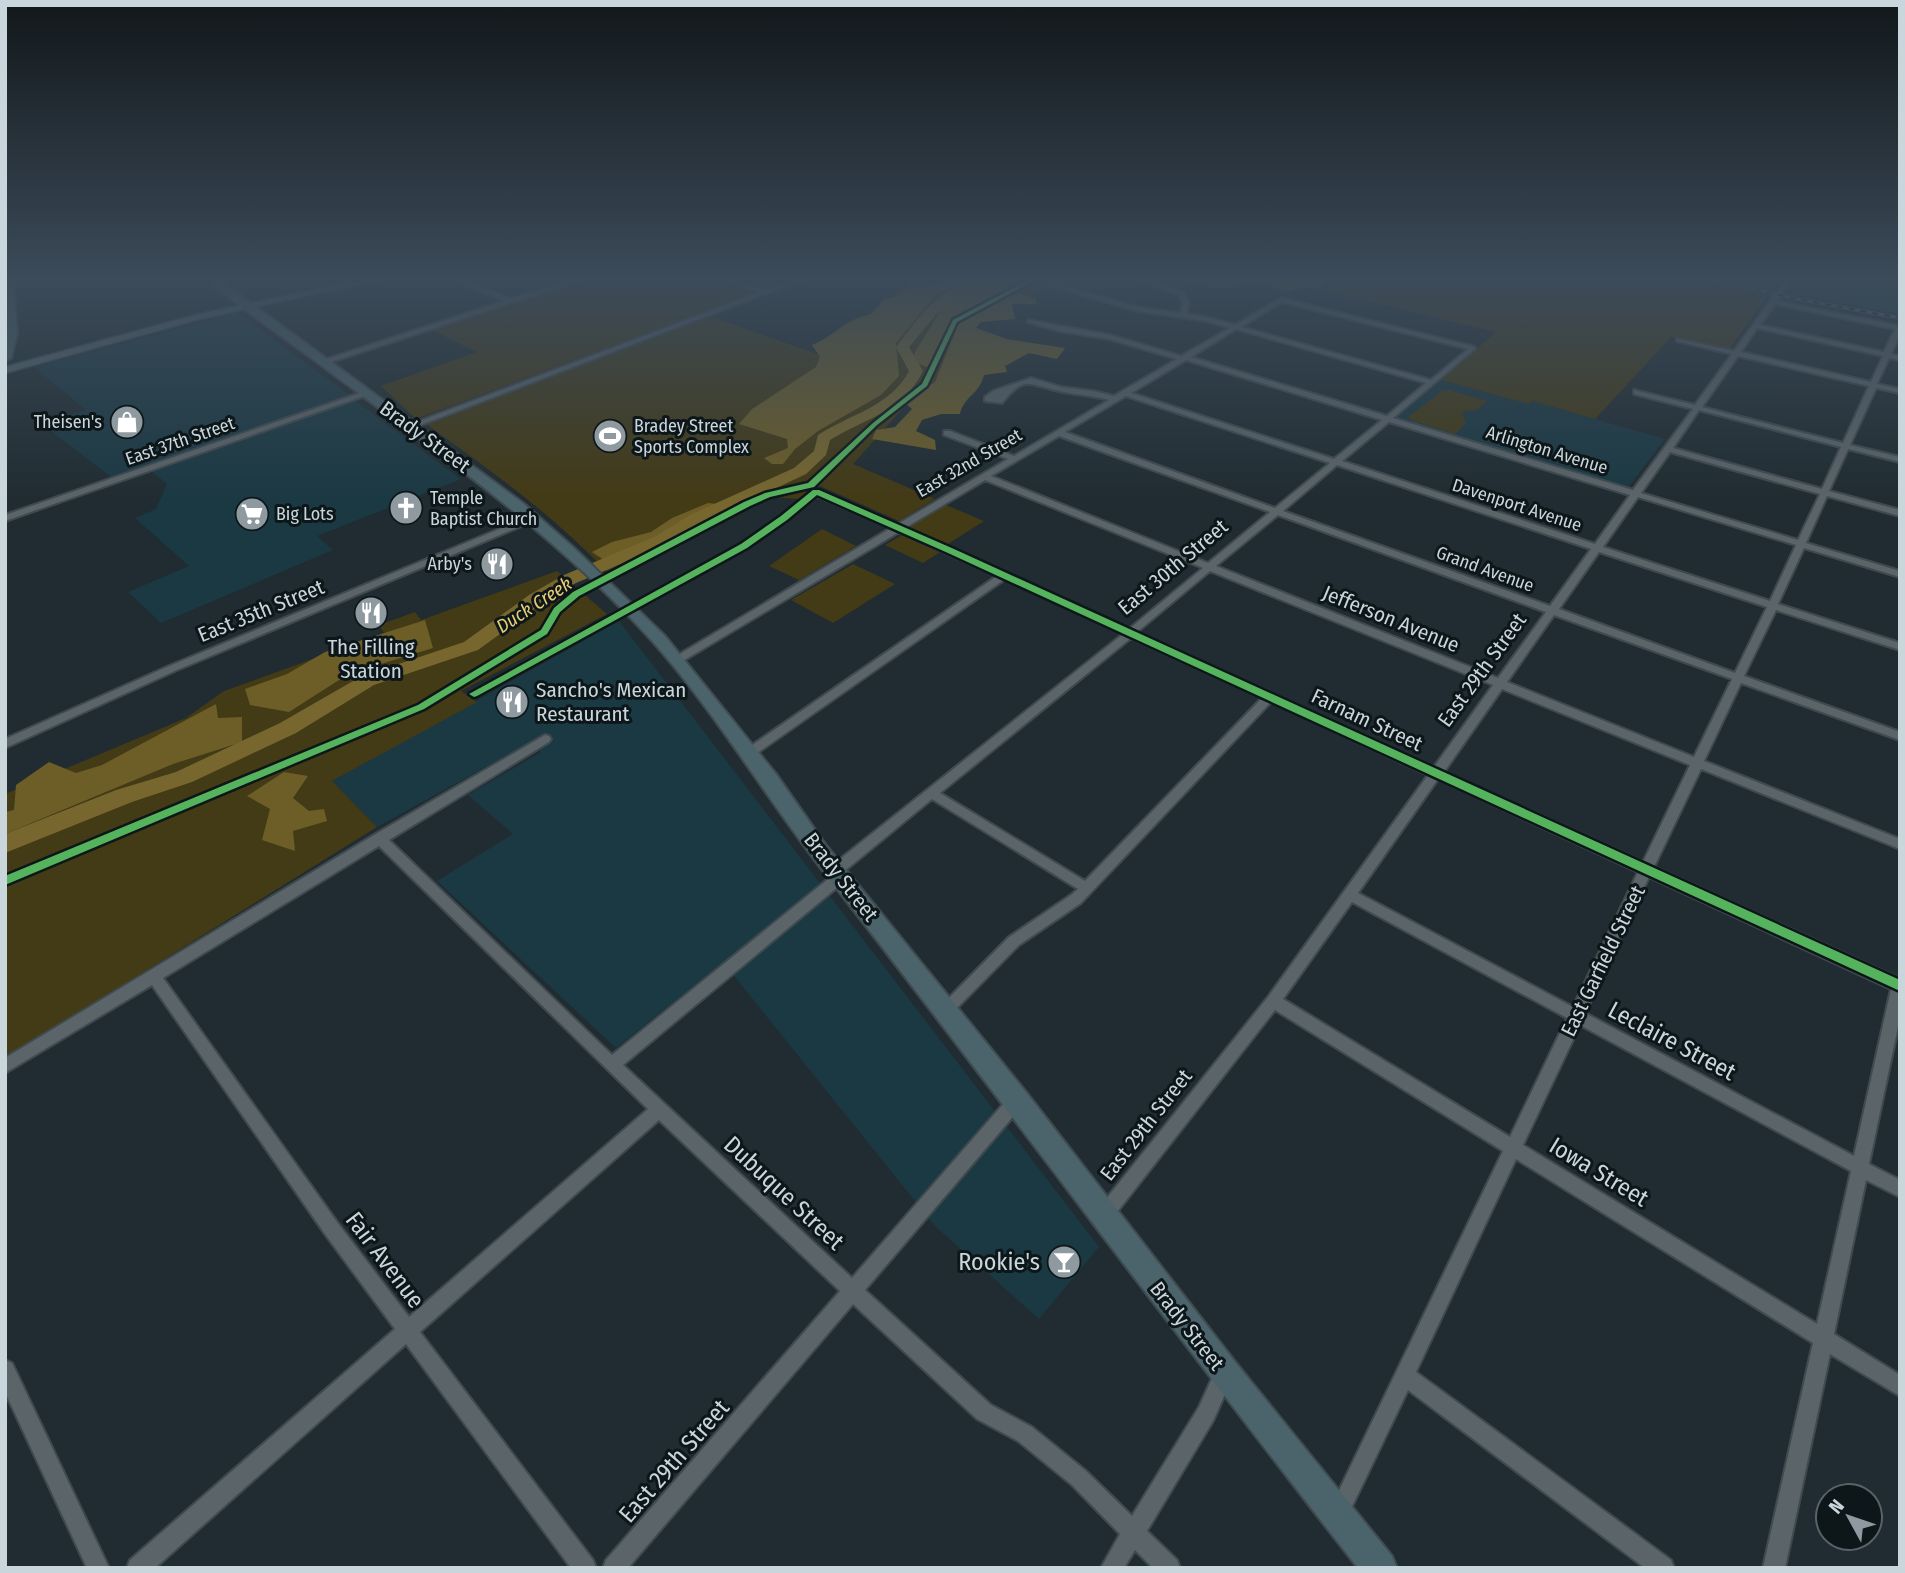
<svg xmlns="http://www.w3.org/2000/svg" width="1905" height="1573" font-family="'Fira Sans Condensed',sans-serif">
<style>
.built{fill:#1b3943}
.green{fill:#433a16}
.forest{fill:#6d5e28}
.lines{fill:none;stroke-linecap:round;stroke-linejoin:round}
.river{fill:#77672f;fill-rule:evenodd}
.minor-casing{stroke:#3f4a4f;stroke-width:4}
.major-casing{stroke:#3f4a4f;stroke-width:3}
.highway-casing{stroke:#3f4a4f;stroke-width:4}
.minor{fill:#5b6468;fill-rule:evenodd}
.major{fill:#566a70;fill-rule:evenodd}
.highway{fill:#4b636b;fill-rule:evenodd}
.rail-casing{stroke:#60686c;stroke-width:3.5}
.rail{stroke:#0d171a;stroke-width:2;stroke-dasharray:6;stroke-linecap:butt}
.cycleway-casing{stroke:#0d171a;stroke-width:5}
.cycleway{fill:#56b35d;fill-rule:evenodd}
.labels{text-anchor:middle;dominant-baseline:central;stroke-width:6;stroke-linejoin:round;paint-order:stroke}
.far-poi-label{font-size:18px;fill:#c9d6dc;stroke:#0d171a;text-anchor:start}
.far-street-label{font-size:18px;fill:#c9d6dc;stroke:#0d171a}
.far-water-label{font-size:19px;font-style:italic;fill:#e9cd73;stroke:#0d171a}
.street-label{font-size:21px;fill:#c9d6dc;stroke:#0d171a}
.poi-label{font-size:21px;fill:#c9d6dc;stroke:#0d171a}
.near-street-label{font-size:24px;fill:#c9d6dc;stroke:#0d171a}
.near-poi-label{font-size:24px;fill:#c9d6dc;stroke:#0d171a;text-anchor:end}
</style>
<rect width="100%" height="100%" fill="#202c31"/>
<path class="built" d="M 1803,278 L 1900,278 L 1900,314 L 1793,294 Z
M 237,313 L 351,396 L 111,477 L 42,424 L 86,410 L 34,367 Z
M 1441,380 L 1529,404 L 1532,401 L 1665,439 L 1627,489 L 1394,418 Z
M 354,400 L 461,479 L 317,536 L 333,550 L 161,623 L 128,592 L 189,566 L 135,518 L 156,509 L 167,484 L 151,471 Z
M 619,621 L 1099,1247 L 1039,1319 L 935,1226 L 735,977 L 718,966 L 616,1048 L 437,881 L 513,834 L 468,795 L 541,752 L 531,742 L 377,827 L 332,781 Z"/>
<path class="green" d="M 591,278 L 723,278 L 761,291 L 416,419 L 381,386 L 477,352 L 432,330 Z
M 914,278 L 944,286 L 961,278 L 1098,278 L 1058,284 L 972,324 L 974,363 L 912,398 L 853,464 L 935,499 L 899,521 L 820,486 L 800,499 L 770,497 L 614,579 C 558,519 492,471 426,424 L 709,316 L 817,354 Z
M 1324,278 L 1699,278 L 1768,295 L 1729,350 L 1671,337 L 1595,419 L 1532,401 L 1529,404 L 1441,380 L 1496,332 L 1310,287 Z
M 1449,390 L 1487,401 L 1477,410 L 1462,412 L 1466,423 L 1455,434 L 1413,421 L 1408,417 L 1442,391 Z
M 946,505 L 984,521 L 948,544 L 909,527 Z
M 822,529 L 856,546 L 799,580 L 769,566 Z
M 902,535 L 940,552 L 923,563 L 885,545 Z
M 853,564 L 895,584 L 833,623 L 791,600 Z
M 557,571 L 607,614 L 461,691 L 477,702 L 332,781 L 377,827 L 5,1058 L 5,794 L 186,718 L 224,691 L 384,633 L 379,625 L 415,612 L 421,620 Z"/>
<path class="forest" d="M 966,278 L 999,278 L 952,286 L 935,296 L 896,343 L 899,376 L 881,395 L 818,431 L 795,449 L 783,464 L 772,464 L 764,458 L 788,448 L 787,439 L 739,424 L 752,409 L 816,367 L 820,357 L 812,345 C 837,335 842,320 872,314 L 883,300 L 901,295 L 908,285 C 924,289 949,281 966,278 Z
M 1181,278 L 1322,278 L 1329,279 L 1321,288 L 1301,287 L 1287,292 L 1264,284 L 1213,288 Z
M 1014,281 L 1020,283 L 962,312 L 951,322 L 929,368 L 917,363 L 914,354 L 948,298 L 961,289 Z
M 1013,291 L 1036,299 L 1036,304 L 1012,304 L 1015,319 L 981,322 L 976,328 L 1007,339 L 1065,348 L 1057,359 L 1029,353 L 1005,366 L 1007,372 L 984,375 C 979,395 964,396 960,414 L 941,414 L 922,420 L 916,431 L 935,440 L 936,450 L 872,439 L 876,430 L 895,427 L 912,409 L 904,402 L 935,382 L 958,325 L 968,316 Z
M 708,503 L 717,504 L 653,541 L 604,560 L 592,552 L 612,542 L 651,532 L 672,518 Z
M 425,620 L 433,648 L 368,668 L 339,680 L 289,712 L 250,705 L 245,689 L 287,674 L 325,652 Z
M 216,704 L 218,718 L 242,717 L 242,742 L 173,764 L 5,834 L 5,812 L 14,810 L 16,785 L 49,762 L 76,773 L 102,765 Z
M 284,772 L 308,776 L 293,798 L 309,811 L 324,809 L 327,821 L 293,831 L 295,851 L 262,840 L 270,809 L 247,796 Z"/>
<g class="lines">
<path class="river" d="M 986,278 L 1020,278 L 959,292 L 940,310 L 909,347 L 923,371 C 902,413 867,417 830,440 L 826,455 L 806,474 L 702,523 L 668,544 L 576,583 L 543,603 L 478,650 L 374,685 L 296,733 L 192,782 L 132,802 L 5,853 L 5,834 L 116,790 L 176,772 L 280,723 L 360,677 L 464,642 L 529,595 L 564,575 L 656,536 L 690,515 L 794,468 L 814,451 L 818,435 C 850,414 890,407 909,371 L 896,347 C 922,313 941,284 986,278 Z"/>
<defs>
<path id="minor" d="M 577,278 L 587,278 L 325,364 L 318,362 L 504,301 L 462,283 L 462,281 L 466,281 L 511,299 Z
M 722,278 C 737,278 756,291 767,290 C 781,288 792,278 807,278 L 413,428 L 406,426 L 760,292 Z
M 1056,278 L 1068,278 L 1052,283 L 1137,307 L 1180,313 L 1183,303 L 1178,294 L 1132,278 L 1142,278 L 1183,292 L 1189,303 L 1186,314 L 1207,317 L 1235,325 L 1281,298 L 1475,347 L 1475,349 L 1393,418 L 1633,490 L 1693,409 L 1634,394 L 1634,390 L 1695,405 L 1732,354 L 1677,341 L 1677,339 L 1734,351 L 1787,278 L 1793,278 L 1777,301 L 1900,326 L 1900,334 L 1891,354 L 1900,356 L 1900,360 L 1889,358 L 1877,384 L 1900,389 L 1900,393 L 1876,388 L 1850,445 L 1900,457 L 1900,462 L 1848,449 L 1829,491 L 1900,510 L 1900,516 L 1827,496 L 1806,543 L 1900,571 L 1900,577 L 1804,548 L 1778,604 L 1900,643 L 1900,650 L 1776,610 L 1744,676 L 1900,732 L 1900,740 L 1741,683 L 1704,761 L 1900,839 L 1900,849 L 1701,769 L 1654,867 L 1900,979 L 1900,1017 L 1869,1164 L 1900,1180 L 1900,1197 L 1866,1180 L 1834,1334 L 1900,1375 L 1900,1396 L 1830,1354 L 1785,1568 L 1763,1568 L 1813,1343 L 1516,1159 L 1416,1372 L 1671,1560 L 1674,1568 L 1645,1568 L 1408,1390 L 1346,1519 L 1339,1523 L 1332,1519 L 1328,1512 L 1332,1505 L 1503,1151 L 1275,1010 L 1110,1221 L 1104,1224 L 1098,1221 L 1095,1215 L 1098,1209 L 1268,997 L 1428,775 L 1271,702 L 1081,903 L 1019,945 L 951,1014 L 946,1016 L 941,1014 L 939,1010 L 941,1006 L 1009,937 L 1071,895 L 1078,889 L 932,799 L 842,873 L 847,877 L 845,881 L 623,1065 L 852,1278 L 1011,1095 L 1017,1093 L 1023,1095 L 1025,1100 L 1023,1105 L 865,1290 L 991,1405 L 1032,1427 L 1086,1471 L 1132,1516 L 1199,1407 L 1217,1367 L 1224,1364 L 1231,1367 L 1234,1374 L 1213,1421 L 1147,1531 L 1177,1560 L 1180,1568 L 1153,1568 L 1135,1550 L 1124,1568 L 1101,1568 L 1120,1534 L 1072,1485 L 1018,1441 L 977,1419 L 853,1304 L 628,1568 L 603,1568 L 606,1560 L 840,1291 L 659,1120 L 420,1332 L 593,1560 L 596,1568 L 571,1568 L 406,1344 L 155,1568 L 127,1568 L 130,1560 L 395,1329 L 325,1234 L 152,985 L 5,1073 L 5,1058 L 374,835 L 545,735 L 549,736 L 551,739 L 549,742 L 389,840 L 612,1055 L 833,875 L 828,871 L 830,867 L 1123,634 L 1005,579 L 753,756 L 745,756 L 743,753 L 745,750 L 997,576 L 899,532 L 681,662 L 673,662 L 672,660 L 673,658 L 891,528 L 817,496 L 787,520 L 747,548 L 478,696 L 470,696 L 468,694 L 741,544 L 781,516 L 813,490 L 819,490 L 898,524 L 1008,459 L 944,435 L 944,431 L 950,431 L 1014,456 L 1109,400 C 1092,395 1076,395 1059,391 C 1029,385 1025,374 1002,403 L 985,401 L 985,397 L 993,391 L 1031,378 L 1061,387 L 1093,391 L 1114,396 L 1177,359 L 1109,339 L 1059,331 L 1028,322 L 1028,320 L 1110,335 L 1181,356 L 1230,328 L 1206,321 L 1136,311 L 1042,283 ZM 1282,302 L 1468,349 L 1431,380 L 1241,327 ZM 1775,304 L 1895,329 L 1884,352 L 1760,325 ZM 1757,328 L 1883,356 L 1871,382 L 1741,352 ZM 1236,329 L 1426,383 L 1387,416 L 1191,357 ZM 1738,356 L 1869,386 L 1843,443 L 1702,407 ZM 1186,360 L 1382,420 L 1334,459 L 1131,393 ZM 1126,396 L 1330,463 L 1275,508 L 1065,432 ZM 1699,410 L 1841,447 L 1822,489 L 1673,448 ZM 1389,422 L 1630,495 L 1595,544 L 1342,461 ZM 1059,436 L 1270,512 L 1208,563 L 991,476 ZM 1670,452 L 1820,494 L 1798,540 L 1641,493 ZM 1337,465 L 1591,549 L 1550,606 L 1283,511 ZM 985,480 L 1203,568 L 1129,629 L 905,528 ZM 1638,497 L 1796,545 L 1770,601 L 1603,547 ZM 1278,515 L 1546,612 L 1498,678 L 1216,566 ZM 1599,552 L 1767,607 L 1735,673 L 1559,609 ZM 1210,571 L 1493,685 L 1434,767 L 1137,632 ZM 1554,615 L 1732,679 L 1694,757 L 1507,682 ZM 1131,638 L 1262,698 L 1085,881 L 940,793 ZM 1502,689 L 1690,765 L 1643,862 L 1444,772 ZM 1438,779 L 1638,872 L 1573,1007 L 1358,893 ZM 379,846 L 648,1109 L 409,1317 L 337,1222 L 163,978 ZM 1649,877 L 1891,989 L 1854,1156 L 1585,1013 ZM 1352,902 L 1567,1018 L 1510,1137 L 1283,999 ZM 1580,1025 L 1851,1171 L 1817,1324 L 1523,1145 Z
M 363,392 L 370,394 L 5,521 L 5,515 Z
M 533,515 L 537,518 L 536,520 L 177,670 L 5,748 L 5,739 L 169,666 Z
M 5,1360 L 12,1363 L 109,1568 L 87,1568 L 5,1392 Z"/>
<path id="major" d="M 370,278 L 387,278 L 200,319 L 5,373 L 5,367 L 199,314 Z"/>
<path id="highway" d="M 5,278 L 13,278 L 17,334 L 11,358 L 5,361 Z
M 206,278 L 217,278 L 523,503 L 573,547 L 665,636 L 776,774 L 825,844 L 1026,1092 L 1236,1363 L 1392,1556 L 1397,1568 L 1358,1568 C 1176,1336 1001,1099 820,867 C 763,793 715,712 653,642 C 553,531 429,446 310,357 C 275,331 238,307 206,278 Z"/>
</defs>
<use href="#minor" class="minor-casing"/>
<use href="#major" class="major-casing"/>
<use href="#highway" class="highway-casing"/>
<use href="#minor" class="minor"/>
<use href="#major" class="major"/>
<use href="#highway" class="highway"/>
<defs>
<path id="rail" d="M 1708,278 L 1792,298 L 1900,318"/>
</defs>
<use href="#rail" class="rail-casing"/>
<use href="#rail" class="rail"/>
<defs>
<path id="cycleway" d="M 1032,278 L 1039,278 L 957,322 L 927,386 L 877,425 L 814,487 L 770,497 L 750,506 L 579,596 L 560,612 L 547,634 L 424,709 L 5,885 L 5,876 L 418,705 L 541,630 L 554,608 L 573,592 L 744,502 L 765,493 L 808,483 L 873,423 L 922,384 L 953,320 Z
M 813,490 L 819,490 L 954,549 L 1900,980 L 1900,991 L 948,553 L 817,495 L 787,520 L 747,548 L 477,696 L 474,697 L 469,694 L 741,544 L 781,516 Z"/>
</defs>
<use href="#cycleway" class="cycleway-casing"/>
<use href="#cycleway" class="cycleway"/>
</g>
<linearGradient id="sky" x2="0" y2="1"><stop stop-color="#12181b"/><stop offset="0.56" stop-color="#3c4b5a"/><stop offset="1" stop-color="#3c4b5a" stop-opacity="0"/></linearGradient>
<rect width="1905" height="499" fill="url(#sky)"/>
<defs>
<symbol id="shop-disc" viewBox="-11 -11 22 22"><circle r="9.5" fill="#8e9aa0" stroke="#0d171a"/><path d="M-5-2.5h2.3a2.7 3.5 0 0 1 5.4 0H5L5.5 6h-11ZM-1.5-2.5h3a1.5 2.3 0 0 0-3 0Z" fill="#fff"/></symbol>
<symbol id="stadium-disc" viewBox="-11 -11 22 22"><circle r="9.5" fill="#8e9aa0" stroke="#0d171a"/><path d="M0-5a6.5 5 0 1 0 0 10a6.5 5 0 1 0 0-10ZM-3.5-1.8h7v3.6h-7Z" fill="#fff"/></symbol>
<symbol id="church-disc" viewBox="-11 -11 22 22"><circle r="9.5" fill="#8e9aa0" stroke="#0d171a"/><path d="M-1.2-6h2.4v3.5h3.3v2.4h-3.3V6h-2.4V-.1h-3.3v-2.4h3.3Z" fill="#fff"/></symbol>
<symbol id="supermarket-disc" viewBox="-11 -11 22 22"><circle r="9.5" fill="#8e9aa0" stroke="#0d171a"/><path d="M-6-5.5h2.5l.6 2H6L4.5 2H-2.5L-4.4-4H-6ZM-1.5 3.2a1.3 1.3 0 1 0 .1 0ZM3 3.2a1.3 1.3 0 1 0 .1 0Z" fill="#fff"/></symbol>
<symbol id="restaurant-disc" viewBox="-11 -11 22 22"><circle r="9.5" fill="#8e9aa0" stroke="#0d171a"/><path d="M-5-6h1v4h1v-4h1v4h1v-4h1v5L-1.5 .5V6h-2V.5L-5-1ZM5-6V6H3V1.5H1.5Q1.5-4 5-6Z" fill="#fff"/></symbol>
<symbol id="bar-disc" viewBox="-11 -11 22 22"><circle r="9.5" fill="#8e9aa0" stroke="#0d171a"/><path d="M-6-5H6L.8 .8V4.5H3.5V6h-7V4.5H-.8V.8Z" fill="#fff"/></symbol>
</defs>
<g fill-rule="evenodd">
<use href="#shop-disc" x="108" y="403" width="38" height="38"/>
<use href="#stadium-disc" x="591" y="417" width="38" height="38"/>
<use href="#church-disc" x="387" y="489" width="38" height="38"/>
<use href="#supermarket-disc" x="233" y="495" width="38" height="38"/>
<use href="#restaurant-disc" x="478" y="545" width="38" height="38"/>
<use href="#restaurant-disc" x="352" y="594" width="38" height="38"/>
<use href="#restaurant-disc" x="493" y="683" width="38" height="38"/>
<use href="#bar-disc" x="1045" y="1243" width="38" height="38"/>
</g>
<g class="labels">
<g class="far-poi-label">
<text x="102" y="422" text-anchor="end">Theisen's</text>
<text x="634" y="426">Bradey Street<tspan x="634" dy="21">Sports Complex</tspan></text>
<text x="430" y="498">Temple<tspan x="430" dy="21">Baptist Church</tspan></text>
<text x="276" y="514">Big Lots</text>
<text x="472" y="564" text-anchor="end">Arby's</text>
</g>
<g class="far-street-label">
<text transform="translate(180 441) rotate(-19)">East 37th Street</text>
<text transform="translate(1547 450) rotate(17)">Arlington Avenue</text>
<text transform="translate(969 463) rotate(-30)">East 32nd Street</text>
<text transform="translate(1517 505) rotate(18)">Davenport Avenue</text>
<text transform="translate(1485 569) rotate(20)">Grand Avenue</text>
</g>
<g class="far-water-label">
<text transform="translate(534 605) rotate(-33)">Duck Creek</text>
</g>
<g class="street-label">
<text transform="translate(425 437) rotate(36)">Brady Street</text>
<text transform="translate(1173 567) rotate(-40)">East 30th Street</text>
<text transform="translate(261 611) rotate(-22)">East 35th Street</text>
<text transform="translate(1391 619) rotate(22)">Jefferson Avenue</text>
<text transform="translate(1482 670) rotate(-54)">East 29th Street</text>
<text transform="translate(1367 720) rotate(25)">Farnam Street</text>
<text transform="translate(841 877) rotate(52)">Brady Street</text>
<text transform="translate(1603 961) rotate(-64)">East Garfield Street</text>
<text transform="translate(1146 1125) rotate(-52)">East 29th Street</text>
<text transform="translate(1187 1326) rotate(52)">Brady Street</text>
</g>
<g class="poi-label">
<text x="371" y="647">The Filling<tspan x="371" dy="24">Station</tspan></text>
<text x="536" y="690" text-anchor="start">Sancho's Mexican<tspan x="536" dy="24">Restaurant</tspan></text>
</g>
<g class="near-street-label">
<text transform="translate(1672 1041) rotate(28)">Leclaire Street</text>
<text transform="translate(1599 1172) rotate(31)">Iowa Street</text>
<text transform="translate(784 1193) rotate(43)">Dubuque Street</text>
<text transform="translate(385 1260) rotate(53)">Fair Avenue</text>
<text transform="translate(674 1461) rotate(-49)">East 29th Street</text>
</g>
<g class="near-poi-label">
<text x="1040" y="1262">Rookie's</text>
</g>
</g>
<rect width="1905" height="1573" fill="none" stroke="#c9d6dc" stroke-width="14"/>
<g transform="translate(1849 1517) rotate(310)"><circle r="33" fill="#0d171a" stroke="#586368" stroke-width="2"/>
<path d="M0-5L12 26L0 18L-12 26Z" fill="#8e9aa0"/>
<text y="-10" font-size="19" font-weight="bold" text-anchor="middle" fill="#c9d6dc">N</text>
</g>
</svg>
